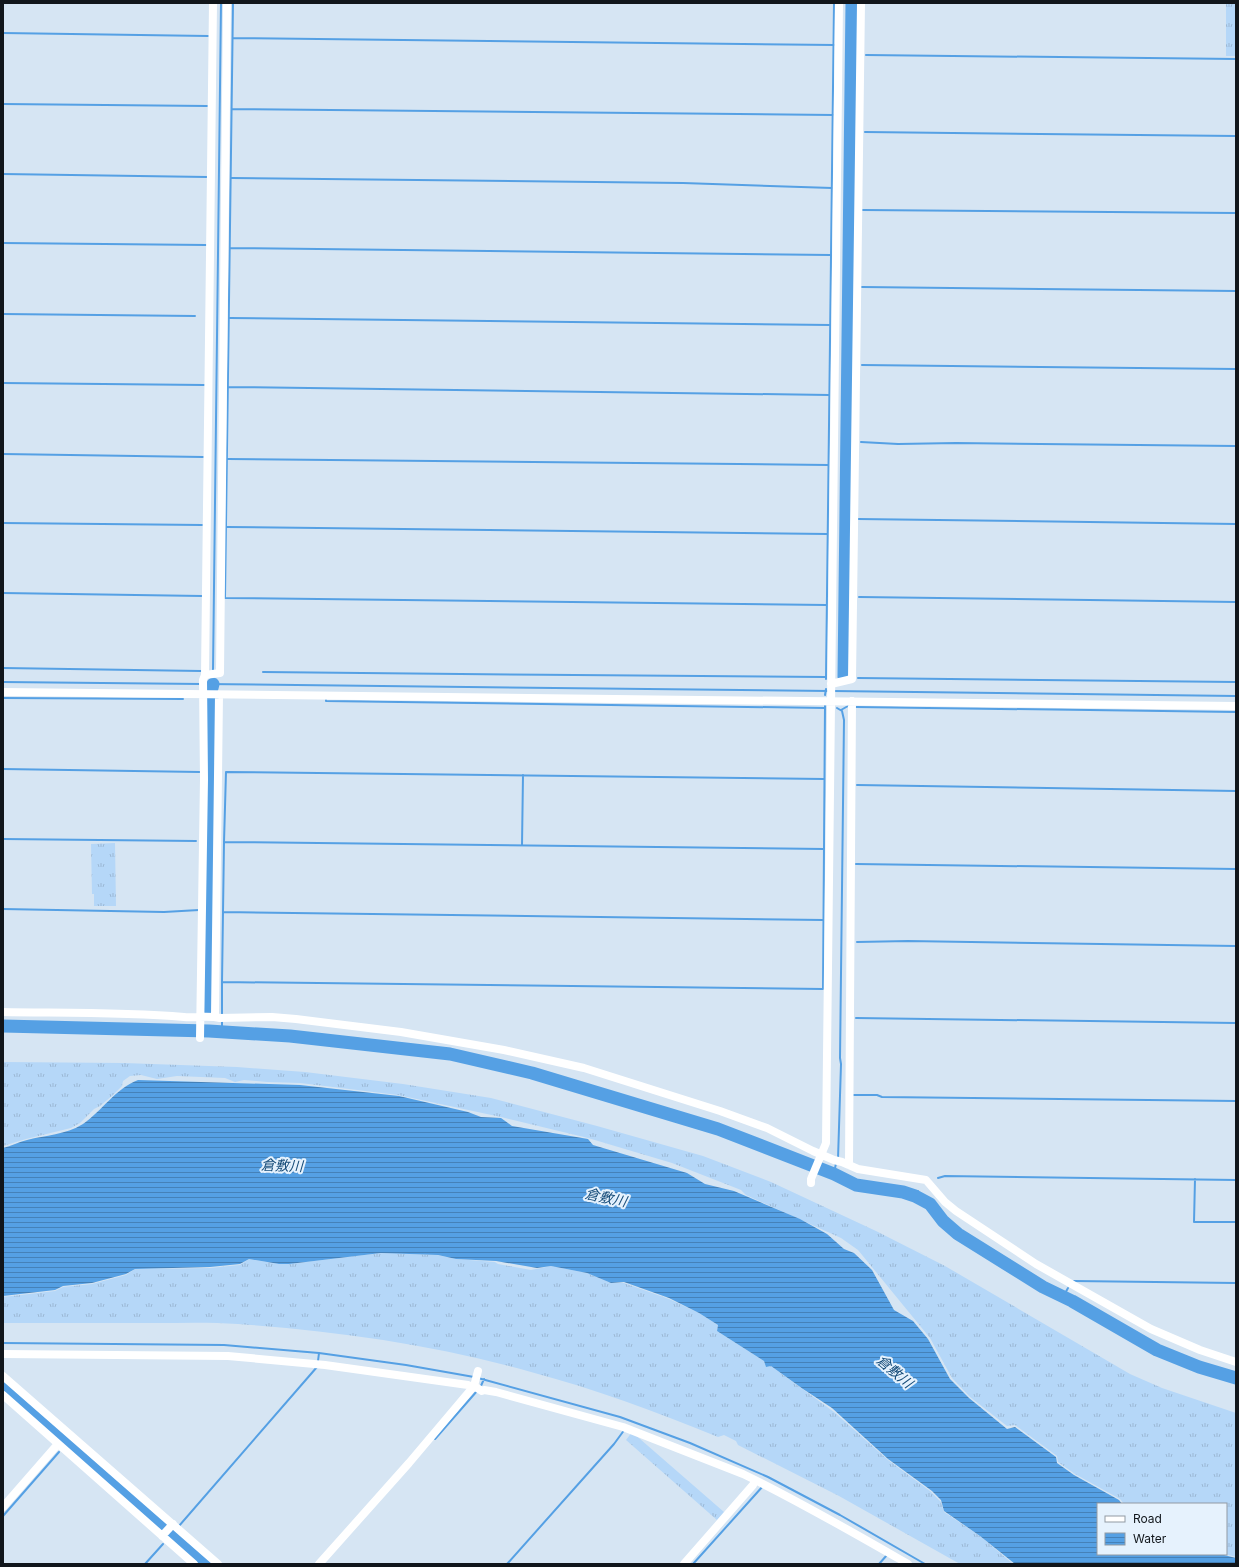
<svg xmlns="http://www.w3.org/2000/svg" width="1239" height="1567" font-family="Inter,'Noto Sans JP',sans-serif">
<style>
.grass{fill:url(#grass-tufts)}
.water{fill:url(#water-rules)}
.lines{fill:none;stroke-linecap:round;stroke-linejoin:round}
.stream{stroke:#55a0e4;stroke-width:2}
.river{stroke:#55a0e4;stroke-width:13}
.street{stroke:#fff;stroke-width:8}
.labels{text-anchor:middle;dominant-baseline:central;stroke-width:4;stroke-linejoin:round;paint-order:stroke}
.water-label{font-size:14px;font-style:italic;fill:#164c79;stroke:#e6f2fd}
</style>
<defs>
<pattern id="grass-tufts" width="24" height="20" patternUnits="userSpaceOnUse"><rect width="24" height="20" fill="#b5d7f8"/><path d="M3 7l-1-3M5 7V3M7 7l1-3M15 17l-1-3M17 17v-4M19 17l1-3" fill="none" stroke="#9bb8d4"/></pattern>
<pattern id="water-rules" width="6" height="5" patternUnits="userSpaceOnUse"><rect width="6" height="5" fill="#55a0e4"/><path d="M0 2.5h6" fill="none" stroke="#4581b8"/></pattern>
</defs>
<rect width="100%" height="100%" fill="#d6e5f3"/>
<path class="grass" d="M 1226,3 L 1236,3 L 1236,56 L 1226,56 Z
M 115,843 L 116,906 L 94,906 L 94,894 L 92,894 L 91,844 Z
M 3,1062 L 124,1063 L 237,1067 L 305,1072 L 403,1084 L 491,1098 L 597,1126 L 703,1156 L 771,1182 L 876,1231 L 945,1266 L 1130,1374 L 1162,1388 L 1236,1413 L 1236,1557 L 1225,1554 L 1226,1554 L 1226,1504 L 1124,1504 L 1120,1499 L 1075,1474 L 1058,1462 L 1057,1456 L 1015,1425 L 1007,1426 L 970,1397 L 952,1378 L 930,1338 L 858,1250 L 841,1238 L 746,1195 L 741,1190 L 672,1163 L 588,1138 L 501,1117 L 398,1095 L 300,1083 L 267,1082 L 244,1080 L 235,1082 L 225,1078 L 177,1076 L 157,1079 L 141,1075 L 130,1076 L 123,1081 L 122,1086 L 113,1095 L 100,1106 L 94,1109 L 80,1123 L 71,1128 L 26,1139 L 3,1146 Z
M 381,1253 L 437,1255 L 456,1259 L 495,1262 L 498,1264 L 531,1270 L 551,1266 L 587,1273 L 611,1283 L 624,1283 L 669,1299 L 699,1313 L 718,1325 L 717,1331 L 764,1361 L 766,1367 L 771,1366 L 834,1412 L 888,1460 L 930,1491 L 941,1502 L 944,1512 L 980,1536 L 1013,1564 L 960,1564 L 839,1496 L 738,1445 L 736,1441 L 724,1435 L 718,1437 C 657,1412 595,1389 531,1372 C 436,1345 337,1331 238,1324 C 210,1322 182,1323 154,1323 C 103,1323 53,1323 3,1323 L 3,1297 L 55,1291 L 63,1287 L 92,1284 L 126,1275 L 135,1269 L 210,1268 L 240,1265 L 249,1259 L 278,1264 L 289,1264 Z
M 632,1432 L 724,1512 L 717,1520 L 626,1440 Z"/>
<path class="water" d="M 138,1080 L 300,1085 L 399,1096 L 468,1112 L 481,1117 L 501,1118 L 512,1126 L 588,1139 L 593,1145 L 687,1173 L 705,1184 L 734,1191 L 800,1219 L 827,1234 L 844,1249 L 854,1253 L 872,1270 L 894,1310 L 913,1321 L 928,1339 L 950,1379 L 969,1398 L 1007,1429 L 1015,1427 L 1056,1457 L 1057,1463 L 1074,1475 L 1119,1500 L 1122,1504 L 1098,1504 L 1098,1554 L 1220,1554 L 1236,1558 L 1236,1564 L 1015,1564 L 980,1536 L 944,1511 L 941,1500 L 932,1491 L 888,1459 L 832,1408 L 803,1389 L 771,1366 L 766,1367 L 764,1361 L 717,1331 L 718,1325 L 699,1313 L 669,1298 L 624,1282 L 611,1283 L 587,1273 L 551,1266 L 537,1268 L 496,1261 L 456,1259 L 438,1255 L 381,1253 L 289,1264 L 279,1264 L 249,1259 L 240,1264 L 210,1267 L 135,1269 L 126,1274 L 92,1283 L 63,1286 L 55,1290 L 3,1296 L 3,1148 C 11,1146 19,1142 27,1140 C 46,1135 65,1135 83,1124 C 102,1111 116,1088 138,1080 Z"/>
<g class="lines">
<path class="stream" d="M 233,3 L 225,598 L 826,605
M 3,33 L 208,36
M 233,38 L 834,45
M 866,55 L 1236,59
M 852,56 L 854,56
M 3,104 L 207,106
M 232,109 L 833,115
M 851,132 L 854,132
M 865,132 L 1236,136
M 3,174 L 207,177
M 232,178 L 683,183 L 832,188
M 850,209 L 852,209
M 863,210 L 1236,213
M 3,243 L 206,245
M 230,248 L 830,255
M 849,287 L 851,287
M 862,287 L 1236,291
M 3,314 L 195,316
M 230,318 L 830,325
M 848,365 L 851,365
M 862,365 L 1236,369
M 3,383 L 204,385
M 228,387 L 829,395
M 861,442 L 898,444 L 956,443 L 1236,446
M 847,443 L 849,443
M 3,454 L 203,457
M 228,459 L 828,465
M 858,519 L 1236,524
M 846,520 L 850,520
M 3,523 L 202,525
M 227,527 L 827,534
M 3,593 L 202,596
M 845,597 L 847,597
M 859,597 L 1236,602
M 3,668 L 201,671
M 213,671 L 221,3
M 263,672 C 450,675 638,675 825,677
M 858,678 L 1236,682
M 826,679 L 834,3
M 3,682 L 201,684
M 205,684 L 829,691
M 833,691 L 1236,696
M 825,695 L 826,689
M 3,698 L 183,699
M 326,700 L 326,701 L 825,708
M 209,701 L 212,701
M 856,707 L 1236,712
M 837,708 L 842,711 L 844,720 L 840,1058 L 841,1064 L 838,1159
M 841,710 L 848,706
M 3,769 L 200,772
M 208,772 L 211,772
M 857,785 L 1236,791
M 3,839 L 196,841
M 208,842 L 211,842
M 224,842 L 226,772 L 824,779
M 522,845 L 523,775
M 856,864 L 1236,869
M 3,909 L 164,912 L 199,910
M 204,909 L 210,912
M 223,912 L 823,920
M 857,942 L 908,941 L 1236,946
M 222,982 L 224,842 L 824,849
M 222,1016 L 222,982 L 823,989 L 825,706
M 856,1018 L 1236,1023
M 222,1021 L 222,1032
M 854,1095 L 877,1095 L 882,1097 L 1236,1101
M 834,1174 L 836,1163
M 938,1178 L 945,1176 L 1236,1180
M 1195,1179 L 1194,1222 L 1236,1222
M 915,1196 L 918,1191
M 1074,1281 L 1236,1283
M 1063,1297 L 1068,1288
M 3,1343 L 224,1345 L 319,1353 L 406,1365 L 474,1377
M 318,1361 L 319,1353
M 478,1378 L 620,1417 L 690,1443 L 768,1477 L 840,1515 L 925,1564
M 480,1388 L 484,1379
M 435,1439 L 477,1391
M 67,1443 L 69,1441
M 3,1516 L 59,1452
M 179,1526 L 317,1367
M 170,1535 L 174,1531
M 145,1564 L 163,1544
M 507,1564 L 614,1444 L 625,1429
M 693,1564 L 763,1486
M 879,1564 L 887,1555"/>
<path class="river" d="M 844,677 L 852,3
M 212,688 L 213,684
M 209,1012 L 212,699
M 3,1026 L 209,1031 L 290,1036 L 450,1054 L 532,1073 L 718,1129 L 834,1174 L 856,1185 L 903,1192 L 915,1196 L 930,1204 L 943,1221 L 958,1234 L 1043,1287 L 1072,1301 L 1157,1350 L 1199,1367 L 1236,1378
M 3,1384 L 208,1564"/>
<path class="street" d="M 205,675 L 220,673 L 227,3
M 831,684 L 852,679 L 861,3
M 3,692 L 1236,706
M 3,1012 C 63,1013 124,1012 184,1017 C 196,1018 208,1015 220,1018 L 272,1017 L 296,1019 L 401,1032 L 504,1050 L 584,1068 L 720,1111 L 767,1128 L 813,1151 L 834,1160 L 842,1162 L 858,1169 L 926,1180 L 945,1202 L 956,1211 L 1036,1264 L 1151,1329 L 1200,1350 L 1236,1362
M 215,1016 L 219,695
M 200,1038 L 204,779 L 203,680 L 205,675 L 213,3
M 849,1165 L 852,701
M 811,1183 L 811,1179 L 826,1143 L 839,3
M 3,1354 L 228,1356 L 325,1365 L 468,1385 L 473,1388
M 3,1376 L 218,1564
M 474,1386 L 482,1391 L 484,1390 L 496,1392 L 623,1427 L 743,1474 C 799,1501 854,1533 908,1564
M 3,1395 L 194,1564
M 3,1507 L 58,1444
M 162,1536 L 173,1524
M 319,1564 L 409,1463 L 474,1386 L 478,1371
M 684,1564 L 753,1485 L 755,1481"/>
</g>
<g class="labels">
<g class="water-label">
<text transform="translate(282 1165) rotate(2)">倉敷川</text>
<text transform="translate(606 1197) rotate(12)">倉敷川</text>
<text transform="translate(895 1371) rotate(40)">倉敷川</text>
</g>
</g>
<rect width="1239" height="1567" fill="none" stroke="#11161b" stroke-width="8"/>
<rect x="1097" y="1503" width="130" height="52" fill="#e6f2fd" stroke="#919aa3"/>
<rect x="1105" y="1516" width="20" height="6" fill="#ffffff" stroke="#919aa3"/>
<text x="1133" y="1523" font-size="12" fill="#11161b">Road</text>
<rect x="1105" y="1533" width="20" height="12" fill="url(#water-rules)" stroke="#919aa3"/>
<text x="1133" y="1543" font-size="12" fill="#11161b">Water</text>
</svg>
